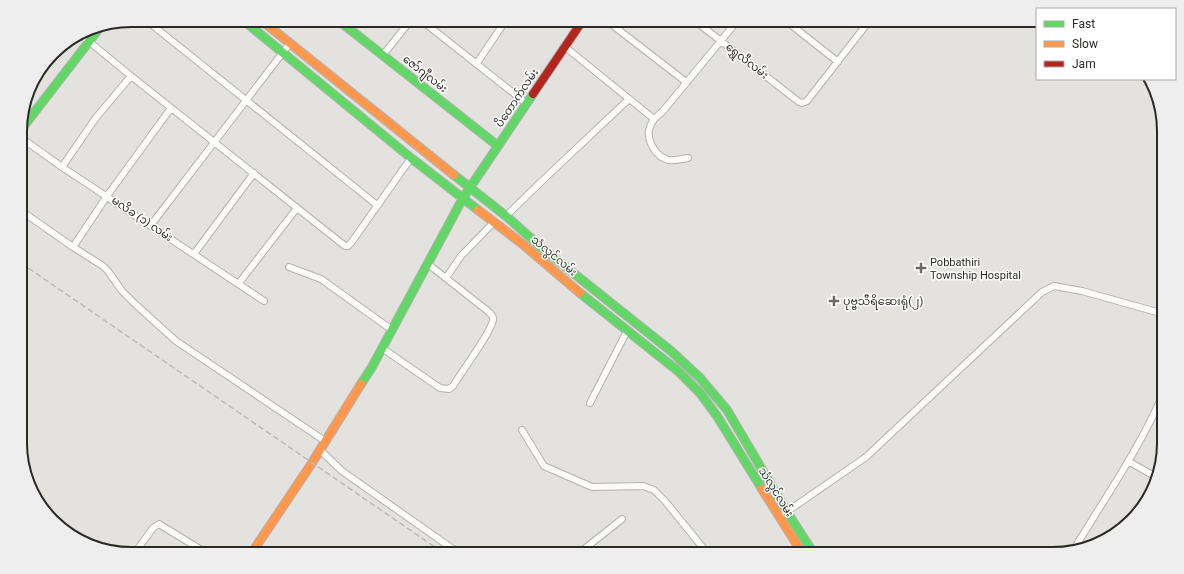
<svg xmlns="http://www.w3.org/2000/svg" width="1184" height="574" font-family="Roboto,'Noto Sans Myanmar',sans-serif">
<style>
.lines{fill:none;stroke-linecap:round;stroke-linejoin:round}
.street-casing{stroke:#b4b2b0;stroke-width:8}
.fast-casing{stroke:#b4b2b0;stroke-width:10}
.slow-casing{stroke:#b4b2b0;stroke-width:10}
.jam-casing{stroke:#b4b2b0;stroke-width:10}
.street{stroke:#fbfbfa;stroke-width:6}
.fast{stroke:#63d668;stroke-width:8}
.slow{stroke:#ff974d;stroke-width:8}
.jam{stroke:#b3261e;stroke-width:8}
.rail{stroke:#bbbbba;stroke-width:1.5;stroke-dasharray:6 3;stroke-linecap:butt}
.poi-dot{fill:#6b6a67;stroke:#fff;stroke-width:1.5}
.labels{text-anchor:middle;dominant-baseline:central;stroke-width:3;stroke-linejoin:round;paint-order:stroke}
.street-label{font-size:11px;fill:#2a2927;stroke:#fff}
.poi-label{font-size:11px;fill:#2a2927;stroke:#fff;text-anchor:start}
.rim{fill:none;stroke:#2a2927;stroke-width:2}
</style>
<rect width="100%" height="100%" fill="#e4e2df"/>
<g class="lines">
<defs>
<path id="street" d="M 146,20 L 377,205
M 421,20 L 526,103
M 606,20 L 686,82
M 694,20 L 799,102 L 802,103 L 807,101 L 870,20
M 785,20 L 838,62
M 794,27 L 799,20
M 80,34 L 131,76 L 345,246 L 348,246 L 351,243 L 411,158
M 564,46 L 654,119 L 663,111 L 738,20
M 383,55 L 411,20
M 477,63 L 506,20
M 654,119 C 652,122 650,126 649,130 C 647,142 657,158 669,160 C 675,161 682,159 688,158
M 20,137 L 62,167 L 264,301
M 62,167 L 95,119 L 131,76
M 20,210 L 73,247 L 103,266 L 108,271 L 122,291 L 134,303 L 176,341 L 325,441
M 506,216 L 543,180 L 629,99
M 151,225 L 290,43
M 73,247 L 107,196 L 171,108
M 194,254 L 254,173
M 289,267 L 321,279 L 392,330
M 446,278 L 461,256 L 494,222
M 239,283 L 297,208
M 382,348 L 440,388 L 449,389 L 453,386 C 460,374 492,331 493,320 C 494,316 491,315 489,312 L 428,264
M 590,403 L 627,331
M 522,430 L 544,466 L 592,487 L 643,486 L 654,490 L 665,501 L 708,554
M 320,450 L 342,471 L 460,554
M 1128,461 L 1156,477
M 785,513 L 866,457 L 1042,292 L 1054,286 L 1082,291 L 1164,314
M 1074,549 C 1105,498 1140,448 1164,392
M 134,554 L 153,528 L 159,524 L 208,554
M 578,554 L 622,519"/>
<path id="fast" d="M 243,20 L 411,158 L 478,210
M 338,20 L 498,146
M 20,131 L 101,26
M 454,175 L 506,216 L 542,248 L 671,351 L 700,378 L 727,410 L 787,512 L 814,554
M 580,293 L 678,371 L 700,393 L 717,416 L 762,489
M 361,384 L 372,367 L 463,198 L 533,94"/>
<path id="slow" d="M 261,20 L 454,175
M 478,210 L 520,242 L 580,293
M 762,489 L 803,554
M 251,554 L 310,466 L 361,384"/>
<path id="jam" d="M 533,94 L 583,20"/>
</defs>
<use href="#street" class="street-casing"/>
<use href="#fast" class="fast-casing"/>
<use href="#slow" class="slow-casing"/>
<use href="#jam" class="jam-casing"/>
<use href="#street" class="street"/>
<use href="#fast" class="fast"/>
<use href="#slow" class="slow"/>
<use href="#jam" class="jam"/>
<path class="rail" d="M 21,263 L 445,554"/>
</g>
<g class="poi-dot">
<path d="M919 262h4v4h4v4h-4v4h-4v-4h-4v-4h4z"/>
<path d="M832 295h4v4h4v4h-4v4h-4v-4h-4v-4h4z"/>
</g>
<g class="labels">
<g class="street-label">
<text transform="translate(747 61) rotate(38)">ရွှေလီလမ်း</text>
<text transform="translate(425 74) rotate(38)">ဇော်ဂျီလမ်း</text>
<text transform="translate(517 98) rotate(-56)">ပိတောက်လမ်း</text>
<text transform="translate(142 219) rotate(34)">မလိခ (၁) လမ်း</text>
<text transform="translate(554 256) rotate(40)">သံလွင်လမ်း</text>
<text transform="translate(776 492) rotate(58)">သံလွင်လမ်း</text>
</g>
<g class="poi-label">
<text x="930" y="262">Pobbathiri<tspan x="930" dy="13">Township Hospital</tspan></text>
<text x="843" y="301">ပုဗ္ဗသီရိဆေးရုံ(၂)</text>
</g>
</g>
<path d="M0 0H1184V574H0ZM131 27H1053A104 104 0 0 1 1157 131V443A104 104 0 0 1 1053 547H131A104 104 0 0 1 27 443V131A104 104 0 0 1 131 27Z" fill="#eee" fill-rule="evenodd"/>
<path class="rim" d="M131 27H1053A104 104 0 0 1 1157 131V443A104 104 0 0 1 1053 547H131A104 104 0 0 1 27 443V131A104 104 0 0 1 131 27Z"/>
<rect x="1036" y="8" width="140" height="72" fill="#ffffff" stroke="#aaa9a9"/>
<rect x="1044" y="21" width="20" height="6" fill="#63d668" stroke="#aaa9a9"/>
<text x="1072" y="28" font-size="12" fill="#2a2927">Fast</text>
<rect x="1044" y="41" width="20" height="6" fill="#ff974d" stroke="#aaa9a9"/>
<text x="1072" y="48" font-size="12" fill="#2a2927">Slow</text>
<rect x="1044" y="61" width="20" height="6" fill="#b3261e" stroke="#aaa9a9"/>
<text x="1072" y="68" font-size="12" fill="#2a2927">Jam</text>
</svg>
